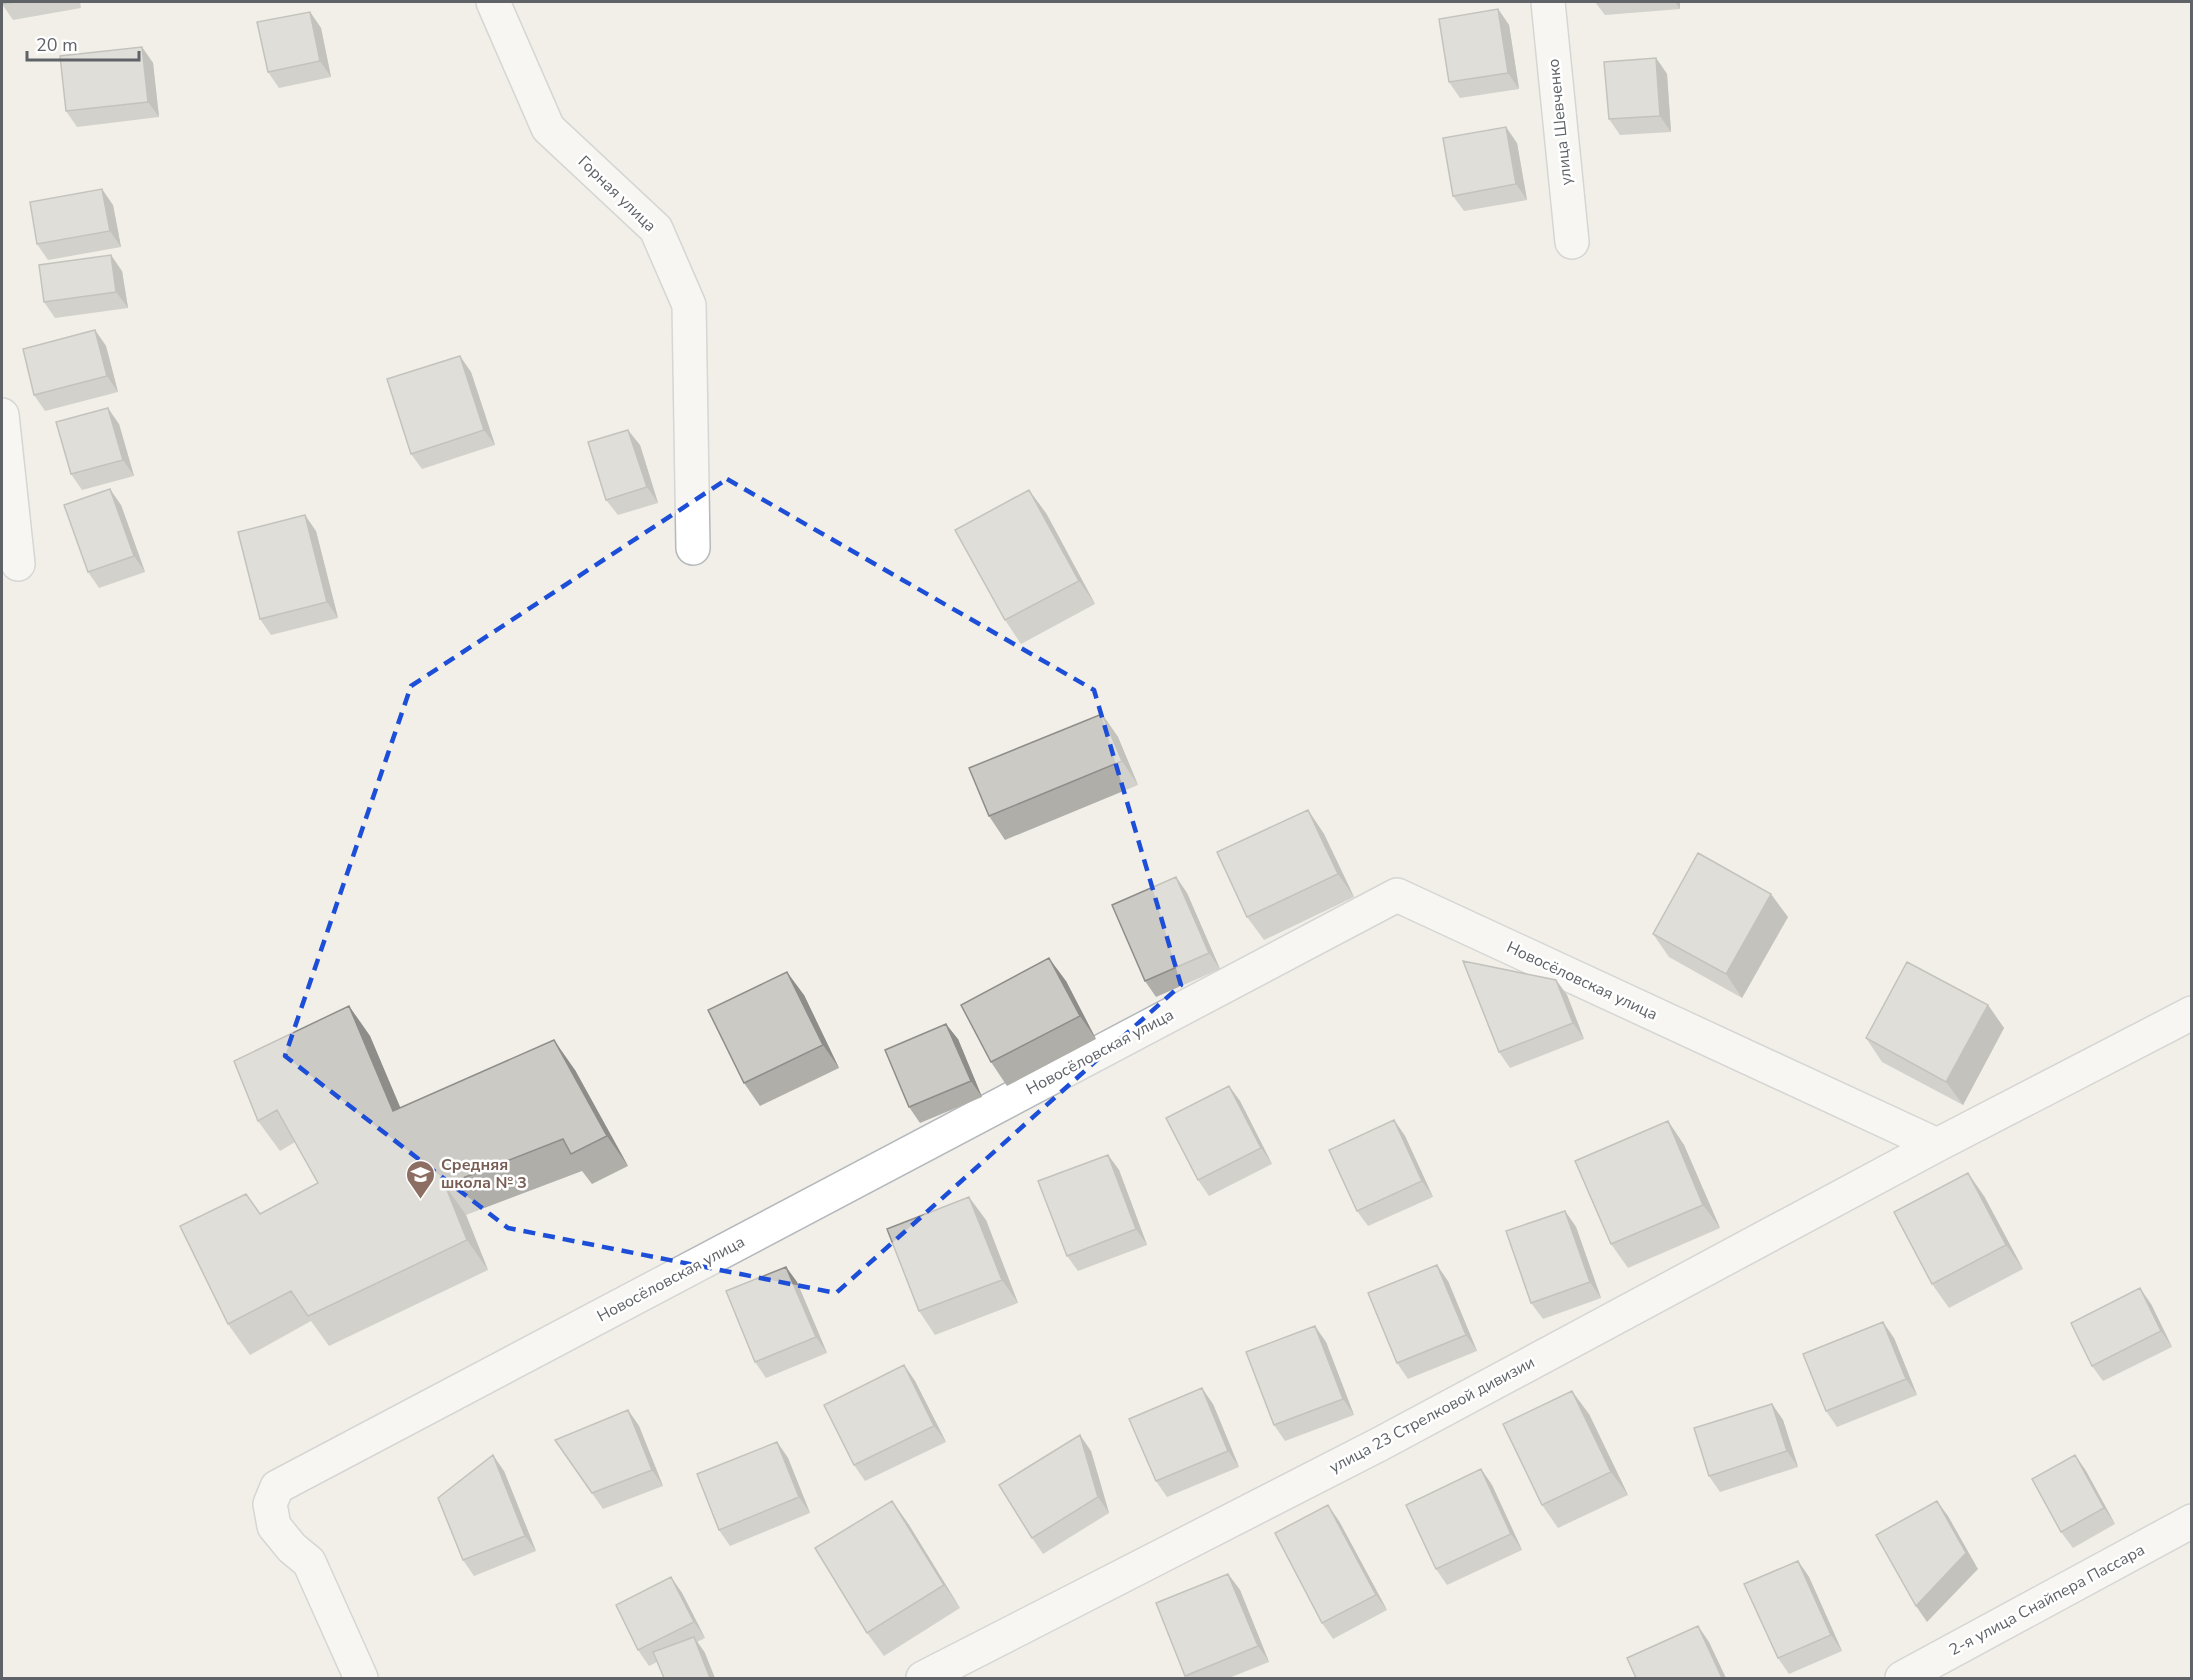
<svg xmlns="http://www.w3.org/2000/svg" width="2193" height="1680" font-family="'Nunito Sans',sans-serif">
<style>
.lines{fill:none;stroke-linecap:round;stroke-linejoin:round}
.minor-casing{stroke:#b5b8bc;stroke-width:36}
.minor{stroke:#fff;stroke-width:33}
.wall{fill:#afaea9}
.shaded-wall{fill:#8f8d8a}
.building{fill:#cccac5;stroke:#8f8d8a;stroke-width:1.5}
.marked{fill:none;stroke:#1d4ed8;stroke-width:4.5;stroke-dasharray:12 8;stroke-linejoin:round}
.labels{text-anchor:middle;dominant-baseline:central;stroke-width:5;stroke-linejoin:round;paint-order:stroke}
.street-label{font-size:16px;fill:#5f6368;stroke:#fff}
.education-label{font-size:16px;font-weight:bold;fill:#785e54;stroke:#fff;text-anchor:start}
</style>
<rect width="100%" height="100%" fill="#f1efe8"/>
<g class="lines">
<defs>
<path id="minor" d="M 493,2 L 548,128 L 656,229 L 689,305 L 693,548
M 1548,2 L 1572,242
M 2,415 L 18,564
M 361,1678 L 309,1562 L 292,1548 L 274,1526 L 270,1504 L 277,1487 L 1397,895 L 1937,1145
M 923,1678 L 1380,1444 L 1937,1145 L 2192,1013
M 1902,1678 L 2192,1521"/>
</defs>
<use href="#minor" class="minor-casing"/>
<use href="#minor" class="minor"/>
</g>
<path class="wall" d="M 2,2 L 80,2 L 81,8 L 13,20 L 2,4 Z
M 1595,2 L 1680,2 L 1680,9 L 1605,15 Z
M 1498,9 L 1509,25 L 1519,89 L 1460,98 L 1449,82 Z
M 310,12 L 321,28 L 331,77 L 279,88 L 268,72 Z
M 142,47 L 153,63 L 159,117 L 77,127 L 66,111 Z
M 1656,58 L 1667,74 L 1671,132 L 1620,135 L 1609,119 Z
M 1517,143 L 1527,200 L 1464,211 L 1453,196 Z
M 113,205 L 121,247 L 48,260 L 37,244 Z
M 122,271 L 128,308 L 55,318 L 44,302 Z
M 95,330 L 106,346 L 118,392 L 45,411 L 34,395 Z
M 471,372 L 495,445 L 422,469 L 411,454 Z
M 119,424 L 134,476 L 82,490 L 71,474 Z
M 640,445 L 658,503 L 618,515 L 606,500 Z
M 121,505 L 145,572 L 99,588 L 88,572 Z
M 1046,513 L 1095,604 L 1021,644 L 1005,620 Z
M 316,531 L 338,618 L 271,635 L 260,619 Z
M 1102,714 L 1118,737 L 1138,785 L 1005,840 L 989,816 Z
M 1308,810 L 1324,834 L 1354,897 L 1264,940 L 1247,917 Z
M 1176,877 L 1187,893 L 1220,969 L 1156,997 L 1145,981 Z
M 1788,917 L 1742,998 L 1669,957 L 1653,934 Z
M 1556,980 L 1567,995 L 1584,1039 L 1510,1068 L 1499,1052 Z
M 1066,981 L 1096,1039 L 1007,1086 L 991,1062 Z
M 804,995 L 839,1068 L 760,1106 L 744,1083 Z
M 1988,1005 L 2004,1028 L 1963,1105 L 1882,1062 L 1866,1038 Z
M 349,1006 L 370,1036 L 400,1108 L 575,1070 L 628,1166 L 592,1184 L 582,1171 L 466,1215 L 488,1270 L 329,1346 L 311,1321 L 250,1355 L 228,1324 L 260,1214 L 318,1183 L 295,1142 L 280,1151 L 258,1121 Z
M 958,1039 L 982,1097 L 920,1123 L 909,1107 Z
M 1229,1086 L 1240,1101 L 1272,1164 L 1209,1196 L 1198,1180 Z
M 1394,1120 L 1405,1136 L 1433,1197 L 1368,1226 L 1357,1211 Z
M 1668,1121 L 1684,1145 L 1720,1228 L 1628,1268 L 1611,1244 Z
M 1108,1155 L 1119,1170 L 1147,1245 L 1078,1271 L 1067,1256 Z
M 1984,1196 L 2023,1269 L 1949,1308 L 1932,1284 Z
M 1565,1211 L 1576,1227 L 1601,1298 L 1543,1319 L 1531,1303 Z
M 986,1220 L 1018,1303 L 935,1335 L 919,1311 Z
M 786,1267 L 797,1282 L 827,1353 L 766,1378 L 755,1362 Z
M 1448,1281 L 1477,1351 L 1408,1379 L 1397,1363 Z
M 2151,1304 L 2172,1347 L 2103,1381 L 2092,1366 Z
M 1894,1338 L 1917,1395 L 1837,1427 L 1826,1411 Z
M 1326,1342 L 1354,1415 L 1285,1441 L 1274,1425 Z
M 904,1365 L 915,1381 L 946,1442 L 865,1481 L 854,1465 Z
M 1213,1404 L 1239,1467 L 1167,1497 L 1156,1481 Z
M 1772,1404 L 1783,1420 L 1798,1467 L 1720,1492 L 1709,1476 Z
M 628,1410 L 639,1426 L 663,1486 L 603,1509 L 555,1440 Z
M 1589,1414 L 1628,1495 L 1558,1528 L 1542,1505 Z
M 777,1442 L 788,1458 L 810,1513 L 730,1546 L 719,1530 Z
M 1091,1451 L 1109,1513 L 1043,1554 L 1032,1538 Z
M 2075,1455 L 2086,1471 L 2115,1524 L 2073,1548 L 2061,1532 Z
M 1481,1469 L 1492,1485 L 1522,1550 L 1447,1585 L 1436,1569 Z
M 504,1471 L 536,1551 L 474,1576 L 463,1560 Z
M 892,1501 L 909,1525 L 960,1608 L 884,1656 L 867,1633 Z
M 1339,1521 L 1387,1610 L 1333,1639 L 1322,1623 Z
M 1798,1561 L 1809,1577 L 1842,1651 L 1789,1674 L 1778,1658 Z
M 1228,1574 L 1240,1590 L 1269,1662 L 1229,1678 L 1187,1678 L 1185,1676 Z
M 671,1577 L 682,1593 L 705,1638 L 697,1642 L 705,1653 L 657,1662 L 649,1666 L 638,1650 Z"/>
<path class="shaded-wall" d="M 1675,2 L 1680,2 L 1680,9 Z
M 1498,9 L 1509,25 L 1519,89 L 1508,73 Z
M 310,12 L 321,28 L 331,77 L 320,61 Z
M 142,47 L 153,63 L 159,117 L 148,102 Z
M 1656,58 L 1667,74 L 1671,132 L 1660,116 Z
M 1506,127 L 1517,143 L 1527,200 L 1516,184 Z
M 102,189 L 113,205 L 121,247 L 110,231 Z
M 111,255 L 122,271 L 128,308 L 116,292 Z
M 95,330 L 106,346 L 118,392 L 107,376 Z
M 460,356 L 471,372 L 495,445 L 484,430 Z
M 108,408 L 119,424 L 134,476 L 123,460 Z
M 628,430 L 640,445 L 658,503 L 647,487 Z
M 110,489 L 121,505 L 145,572 L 134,556 Z
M 1029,490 L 1046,513 L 1095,604 L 1079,581 Z
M 305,515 L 316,531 L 338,618 L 327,602 Z
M 1102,714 L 1118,737 L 1138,785 L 1122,761 Z
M 1308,810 L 1324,834 L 1354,897 L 1338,874 Z
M 1176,877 L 1187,893 L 1220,969 L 1209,953 Z
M 1771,894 L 1788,917 L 1742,998 L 1726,974 Z
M 1049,958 L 1066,981 L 1096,1039 L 1080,1016 Z
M 787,972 L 804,995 L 839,1068 L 823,1045 Z
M 1556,980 L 1567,995 L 1584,1039 L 1573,1023 Z
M 1988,1005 L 2004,1028 L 1963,1105 L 1946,1082 Z
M 349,1006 L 370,1036 L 415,1142 L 393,1111 Z
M 946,1024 L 958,1039 L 982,1097 L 971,1081 Z
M 554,1040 L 575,1070 L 628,1166 L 607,1136 Z
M 1229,1086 L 1240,1101 L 1272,1164 L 1261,1148 Z
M 1394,1120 L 1405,1136 L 1433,1197 L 1422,1181 Z
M 1668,1121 L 1684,1145 L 1720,1228 L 1703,1205 Z
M 1108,1155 L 1119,1170 L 1147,1245 L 1136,1229 Z
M 1968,1173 L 1984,1196 L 2023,1269 L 2006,1245 Z
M 445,1185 L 466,1215 L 488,1270 L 467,1240 Z
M 969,1197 L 986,1220 L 1018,1303 L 1002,1280 Z
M 1565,1211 L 1576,1227 L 1601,1298 L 1590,1282 Z
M 1437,1265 L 1448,1281 L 1477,1351 L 1466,1335 Z
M 786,1267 L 797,1282 L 827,1353 L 816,1337 Z
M 2140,1288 L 2151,1304 L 2172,1347 L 2161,1331 Z
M 1883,1322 L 1894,1338 L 1917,1395 L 1906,1379 Z
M 1315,1326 L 1326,1342 L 1354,1415 L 1343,1399 Z
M 904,1365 L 915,1381 L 946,1442 L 934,1426 Z
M 1202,1388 L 1213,1404 L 1239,1467 L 1228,1451 Z
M 1572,1391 L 1589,1414 L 1628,1495 L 1611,1472 Z
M 1772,1404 L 1783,1420 L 1798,1467 L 1787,1451 Z
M 628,1410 L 639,1426 L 663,1486 L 652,1470 Z
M 1080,1435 L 1091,1451 L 1109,1513 L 1098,1497 Z
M 777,1442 L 788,1458 L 810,1513 L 799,1497 Z
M 493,1455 L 504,1471 L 536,1551 L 525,1536 Z
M 2075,1455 L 2086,1471 L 2115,1524 L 2104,1508 Z
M 1481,1469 L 1492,1485 L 1522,1550 L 1511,1534 Z
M 892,1501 L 909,1525 L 960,1608 L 944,1585 Z
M 1937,1501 L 1948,1516 L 1978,1569 L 1927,1622 L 1916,1606 Z
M 1328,1505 L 1339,1521 L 1387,1610 L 1376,1595 Z
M 1798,1561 L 1809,1577 L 1842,1651 L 1831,1635 Z
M 1228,1574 L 1240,1590 L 1269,1662 L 1258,1646 Z
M 671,1577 L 682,1593 L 705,1638 L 694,1622 Z
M 1698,1626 L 1709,1642 L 1726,1678 L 1722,1678 Z
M 694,1637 L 705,1653 L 715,1678 L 710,1678 Z"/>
<path class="building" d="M 2,2 L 15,2 L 2,4 Z
M 1498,9 L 1508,73 L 1449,82 L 1439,19 Z
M 310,12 L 320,61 L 268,72 L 257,22 Z
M 142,47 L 148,102 L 66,111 L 60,56 Z
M 1656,58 L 1660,116 L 1609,119 L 1604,62 Z
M 1506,127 L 1516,184 L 1453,196 L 1443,138 Z
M 102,189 L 110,231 L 37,244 L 30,202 Z
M 111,255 L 116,292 L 44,302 L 39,265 Z
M 95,330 L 107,376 L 34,395 L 23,349 Z
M 460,356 L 484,430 L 411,454 L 387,379 Z
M 108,408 L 123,460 L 71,474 L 56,422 Z
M 628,430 L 647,487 L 606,500 L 588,442 Z
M 110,489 L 134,556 L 88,572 L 64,505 Z
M 1029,490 L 1079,581 L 1005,620 L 955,530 Z
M 305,515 L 327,602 L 260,619 L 238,532 Z
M 1102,714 L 1122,761 L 989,816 L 969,768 Z
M 1308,810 L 1338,874 L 1247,917 L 1217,852 Z
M 1698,853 L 1771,894 L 1726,974 L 1653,934 Z
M 1176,877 L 1209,953 L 1145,981 L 1112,905 Z
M 1049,958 L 1080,1016 L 991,1062 L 961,1005 Z
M 1463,961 L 1556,980 L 1573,1023 L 1499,1052 Z
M 1907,962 L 1988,1005 L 1946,1082 L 1866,1038 Z
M 787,972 L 823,1045 L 744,1083 L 708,1010 Z
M 349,1006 L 393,1111 L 554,1040 L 607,1136 L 571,1154 L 563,1139 L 445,1185 L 467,1240 L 308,1316 L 291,1291 L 228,1324 L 180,1226 L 246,1194 L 260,1214 L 318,1183 L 277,1110 L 258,1121 L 234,1061 Z
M 946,1024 L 971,1081 L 909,1107 L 885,1050 Z
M 1229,1086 L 1261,1148 L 1198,1180 L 1166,1118 Z
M 1394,1120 L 1422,1181 L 1357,1211 L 1329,1150 Z
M 1668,1121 L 1703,1205 L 1611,1244 L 1575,1161 Z
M 1108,1155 L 1136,1229 L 1067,1256 L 1038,1181 Z
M 1968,1173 L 2006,1245 L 1932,1284 L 1894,1212 Z
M 969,1197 L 1002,1280 L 919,1311 L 887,1229 Z
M 1565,1211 L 1590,1282 L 1531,1303 L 1506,1231 Z
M 1437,1265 L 1466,1335 L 1397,1363 L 1368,1293 Z
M 786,1267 L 816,1337 L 755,1362 L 726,1291 Z
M 2140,1288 L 2161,1331 L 2092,1366 L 2071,1323 Z
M 1883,1322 L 1906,1379 L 1826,1411 L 1803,1354 Z
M 1315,1326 L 1343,1399 L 1274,1425 L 1246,1352 Z
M 904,1365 L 934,1426 L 854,1465 L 824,1405 Z
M 1202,1388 L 1228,1451 L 1156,1481 L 1129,1419 Z
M 1572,1391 L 1611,1472 L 1542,1505 L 1503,1424 Z
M 1772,1404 L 1787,1451 L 1709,1476 L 1694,1428 Z
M 628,1410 L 652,1470 L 592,1493 L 555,1440 Z
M 1080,1435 L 1098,1497 L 1032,1538 L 999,1485 Z
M 777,1442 L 799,1497 L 719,1530 L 697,1474 Z
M 493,1455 L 525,1536 L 463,1560 L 438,1498 Z
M 2075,1455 L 2104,1508 L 2061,1532 L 2032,1479 Z
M 1481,1469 L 1511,1534 L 1436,1569 L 1406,1505 Z
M 892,1501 L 944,1585 L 867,1633 L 815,1548 Z
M 1937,1501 L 1966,1553 L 1916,1606 L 1876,1535 Z
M 1328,1505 L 1376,1595 L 1322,1623 L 1275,1533 Z
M 1798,1561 L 1831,1635 L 1778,1658 L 1744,1584 Z
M 1228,1574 L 1258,1646 L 1185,1676 L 1156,1603 Z
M 671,1577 L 694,1622 L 638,1650 L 616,1605 Z
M 1698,1626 L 1722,1678 L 1636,1678 L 1627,1658 Z
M 694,1637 L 710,1678 L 664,1678 L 653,1652 Z"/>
<path d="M0 0H2193V1680H0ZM 727,479 L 1094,690 L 1181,985 L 836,1293 L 508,1228 L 285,1056 L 411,686 Z" fill="#f1efe8" fill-opacity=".55" fill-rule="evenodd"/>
<path class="marked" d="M 727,479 L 1094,690 L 1181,985 L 836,1293 L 508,1228 L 285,1056 L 411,686 Z"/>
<defs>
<symbol id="school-pin" viewBox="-11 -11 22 30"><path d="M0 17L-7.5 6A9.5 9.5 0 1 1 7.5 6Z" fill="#8d6e63" stroke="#fff"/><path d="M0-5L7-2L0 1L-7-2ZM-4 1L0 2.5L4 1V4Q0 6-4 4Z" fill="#fff"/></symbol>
</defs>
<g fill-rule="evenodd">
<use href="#school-pin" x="404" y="1158" width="33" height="45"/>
</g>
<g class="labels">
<g class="street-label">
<text transform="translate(1560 122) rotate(-96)">улица Шевченко</text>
<text transform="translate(617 194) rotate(44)">Горная улица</text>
<text transform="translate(1582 981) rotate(25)">Новосёловская улица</text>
<text transform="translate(1100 1052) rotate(-28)">Новосёловская улица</text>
<text transform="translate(671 1279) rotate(-28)">Новосёловская улица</text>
<text transform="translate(1432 1415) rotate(-28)">улица 23 Стрелковой дивизии</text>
<text transform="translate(2047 1600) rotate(-28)">2-я улица Снайпера Пассара</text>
</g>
<g class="education-label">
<text x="441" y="1165">Средняя<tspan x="441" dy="18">школа № 3</tspan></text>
</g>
</g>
<rect width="2193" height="1680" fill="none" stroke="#5f6368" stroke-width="6"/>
<path d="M27 51v9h112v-9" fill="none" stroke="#5f6368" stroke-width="3"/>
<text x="36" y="51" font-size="18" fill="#5f6368" stroke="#ffffff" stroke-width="4.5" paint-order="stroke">20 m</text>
</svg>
